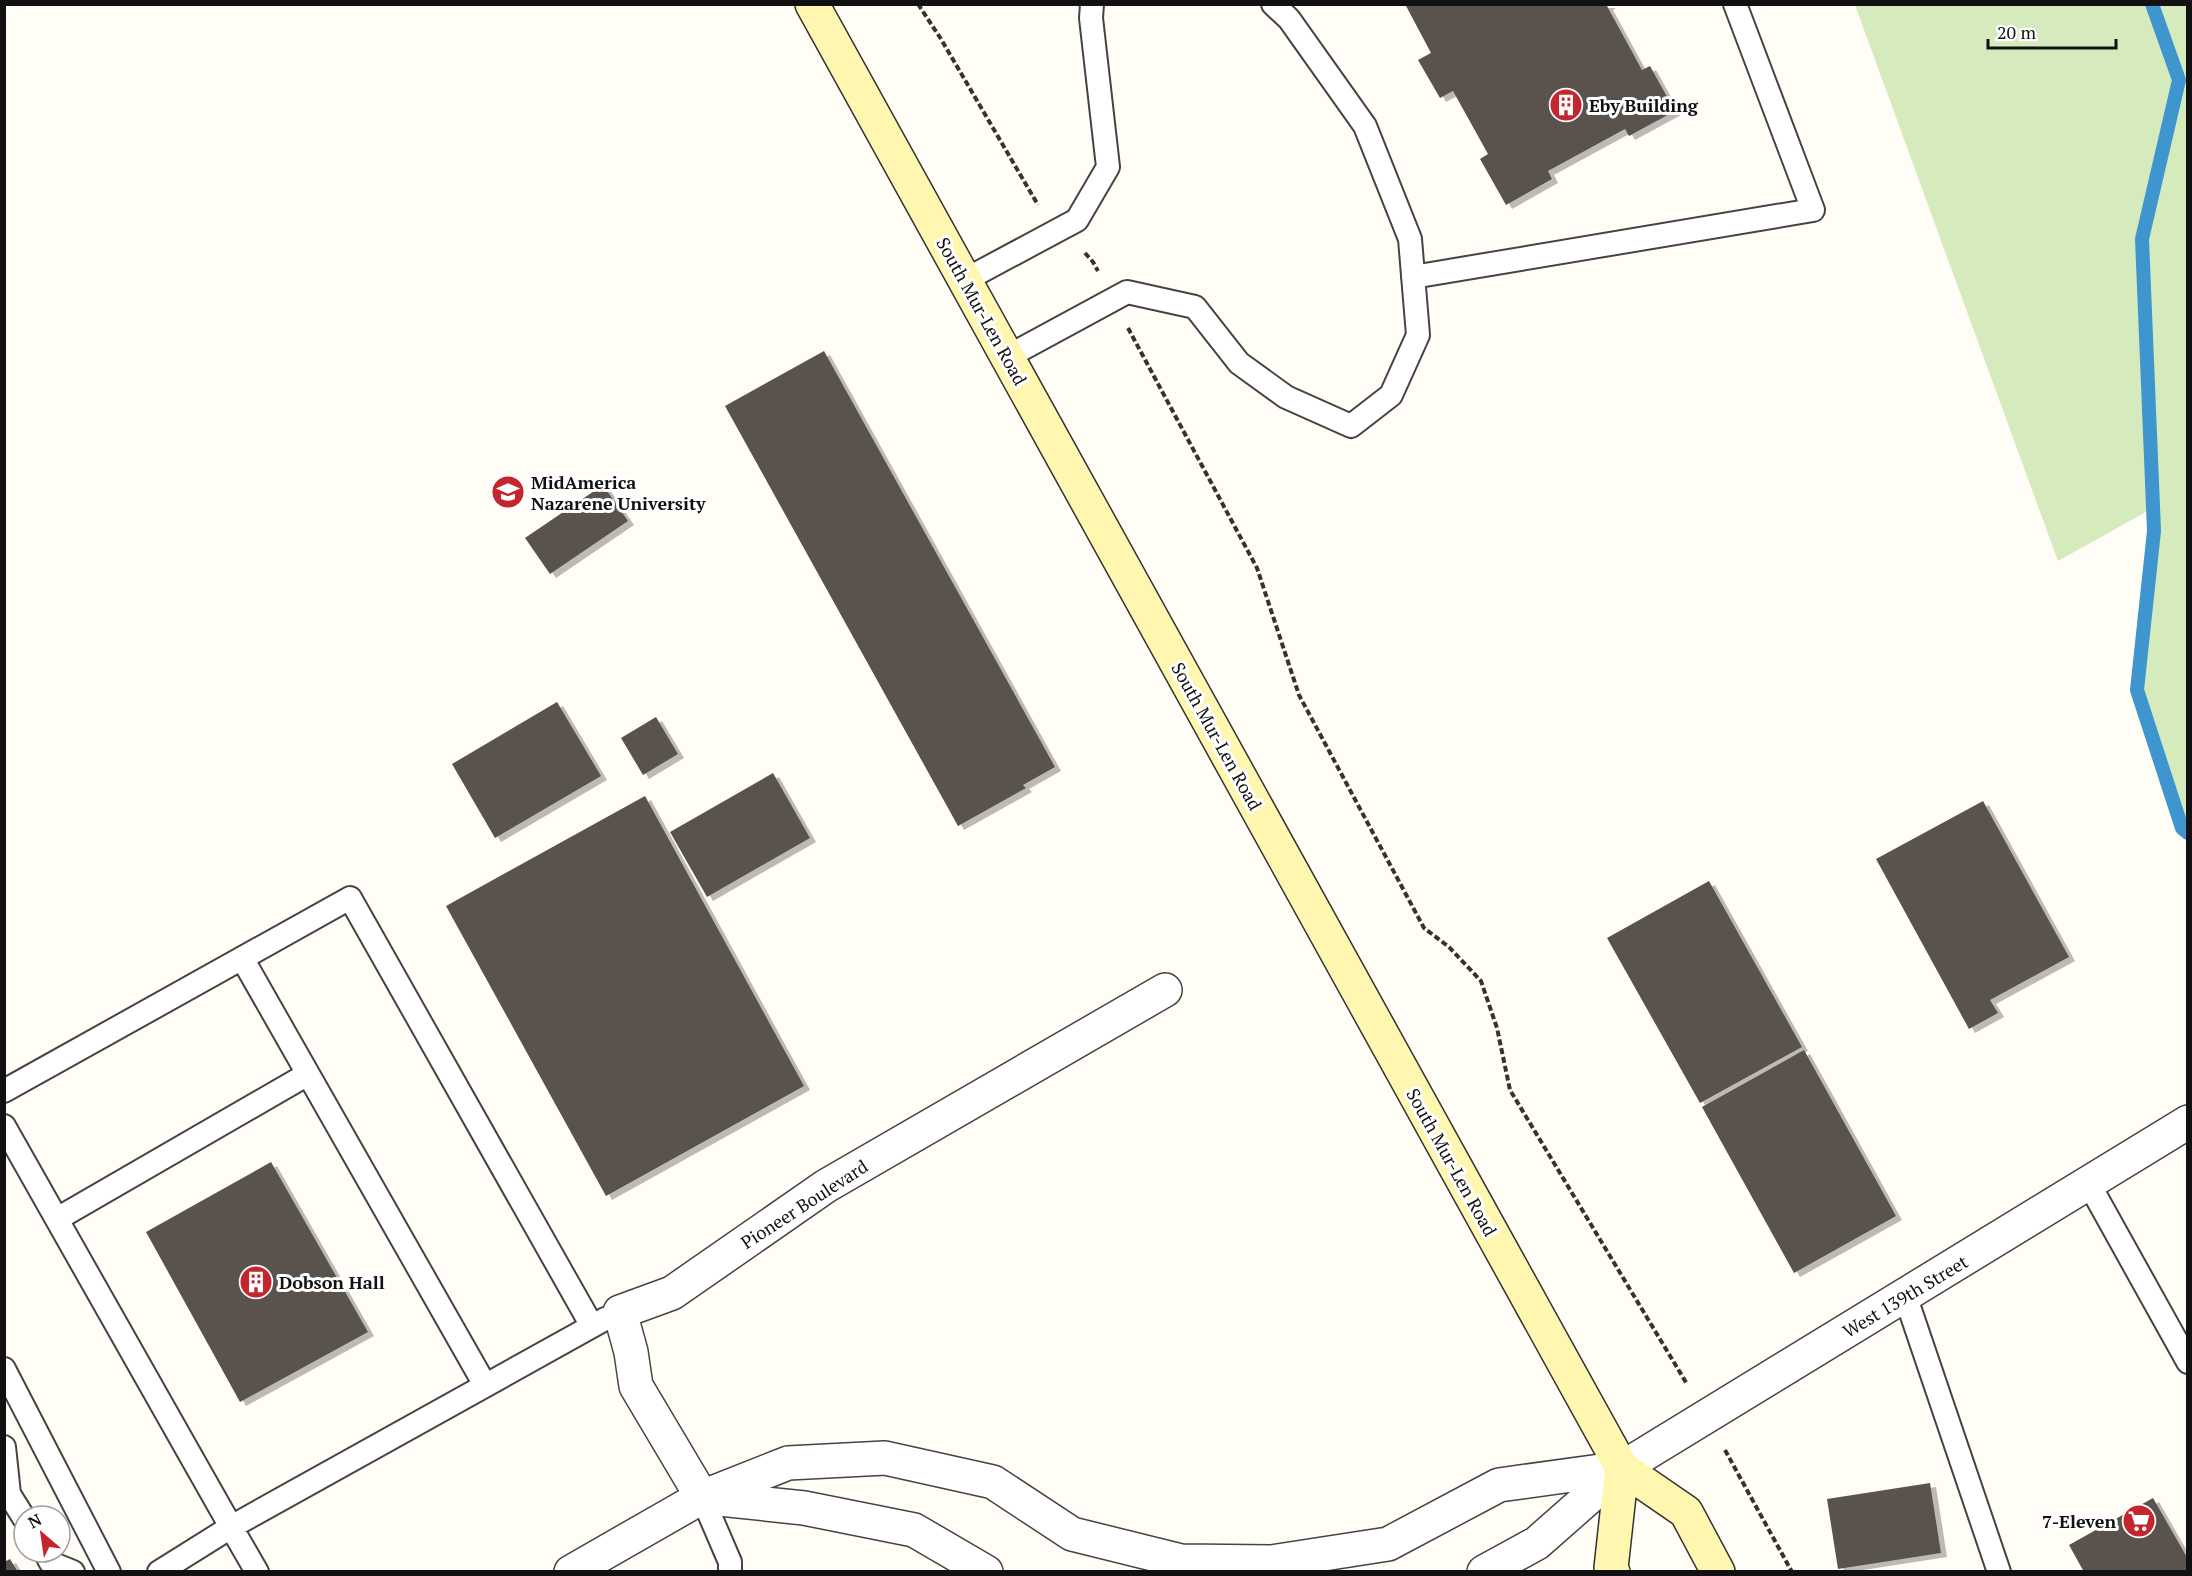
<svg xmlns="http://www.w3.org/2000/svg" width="2192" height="1576" font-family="'PT Serif',serif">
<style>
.green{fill:#d5ebbd}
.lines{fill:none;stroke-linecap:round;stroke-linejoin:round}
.stream{stroke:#3f96cf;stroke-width:14}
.building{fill:#5a524d;filter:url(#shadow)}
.service-casing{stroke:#444;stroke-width:26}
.minor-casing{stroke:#444;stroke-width:36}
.tertiary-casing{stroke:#444;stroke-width:36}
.secondary-casing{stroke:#333;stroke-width:36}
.path{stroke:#333;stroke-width:4;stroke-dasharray:6 3;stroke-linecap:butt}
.service{stroke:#fff;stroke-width:22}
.minor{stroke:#fff;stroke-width:33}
.tertiary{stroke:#fff;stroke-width:33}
.secondary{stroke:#fff6b0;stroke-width:33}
.labels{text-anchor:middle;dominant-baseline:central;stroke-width:6;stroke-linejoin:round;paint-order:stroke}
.poi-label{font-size:18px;font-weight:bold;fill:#111;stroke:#fff;text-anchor:start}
.street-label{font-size:18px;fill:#111;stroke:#fff}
</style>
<defs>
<filter id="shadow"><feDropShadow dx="6" dy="4" stdDeviation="0" flood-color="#0004"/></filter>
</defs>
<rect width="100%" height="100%" fill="#fffdf5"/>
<path class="green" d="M 1855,5 L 2187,5 L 2187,833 L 2182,828 L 2137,690 L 2154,531 L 2153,508 L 2058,561 Z"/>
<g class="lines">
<path class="stream" d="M 2152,4 L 2179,80 L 2142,239 L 2154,531 L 2137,690 L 2182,828 L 2188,833"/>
</g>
<path class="building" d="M 1405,4 L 1610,4 L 1607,6 L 1642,70 L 1650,66 L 1675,111 L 1629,136 L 1625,129 L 1548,171 L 1552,179 L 1506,205 L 1480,159 L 1488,154 L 1453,91 L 1440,98 L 1418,60 L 1431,53 Z
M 824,351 L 1055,767 L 1023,785 L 1026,788 L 958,826 L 725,406 Z
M 603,485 L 628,521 L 550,574 L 525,538 Z
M 557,702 L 601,776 L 495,838 L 452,764 Z
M 656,717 L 678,754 L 643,775 L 621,738 Z
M 773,773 L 810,838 L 707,897 L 670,832 Z
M 645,796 L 804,1086 L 606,1196 L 446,906 Z
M 1983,801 L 2069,957 L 1990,1000 L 1998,1013 L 1969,1029 L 1876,859 Z
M 1709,881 L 1802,1047 L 1700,1103 L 1607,938 Z
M 1804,1050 L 1896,1216 L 1794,1273 L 1702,1107 Z
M 271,1162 L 368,1332 L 240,1402 L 146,1232 Z
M 1930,1483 L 1941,1553 L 1838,1569 L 1827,1499 Z
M 2153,1498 L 2188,1559 L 2188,1572 L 2084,1572 L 2069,1545 Z
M 10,1559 L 18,1572 L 4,1572 L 4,1562 Z"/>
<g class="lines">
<defs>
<path id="service" d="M 1413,277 L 1813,210 L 1735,4
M 965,280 L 1077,220 L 1108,167 L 1091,18 L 1092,4
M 1007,357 L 1127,292 L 1195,307 L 1239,363 L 1286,397 L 1351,426 L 1391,395 L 1418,335 L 1410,239 L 1365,126 L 1289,19 L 1273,4
M 242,958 L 485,1385
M 4,1091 L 350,898 L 592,1326
M 4,1126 L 231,1527 L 159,1572
M 2089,1184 L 2188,1362
M 57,1219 L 308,1074
M 1905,1295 L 1999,1572
M 4,1369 L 109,1572
M 4,1447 L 9,1494 L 24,1518
M 702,1497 L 730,1562 L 730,1572
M 45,1552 L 51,1563 L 73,1572
M 257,1572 L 231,1527 L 605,1319"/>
<path id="minor" d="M 702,1497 L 636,1386 L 631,1352 L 620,1312 L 672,1293 L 826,1186 L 1165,990
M 710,1498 L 804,1508 L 914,1530 L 986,1572
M 571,1572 L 702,1497 L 788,1463 L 885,1458 L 993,1482 L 1072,1534 L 1181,1561 L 1272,1562 L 1388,1544 L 1499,1485 L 1622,1468
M 1484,1572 L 1537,1543 L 1622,1468"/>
<path id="tertiary" d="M 1622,1468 L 2188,1122"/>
<path id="secondary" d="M 812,4 L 1622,1468 L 1686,1512 L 1718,1572
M 1613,1572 L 1611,1568 L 1622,1468"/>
</defs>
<use href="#service" class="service-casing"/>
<use href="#minor" class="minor-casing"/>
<use href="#tertiary" class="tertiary-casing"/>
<use href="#secondary" class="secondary-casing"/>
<path class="path" d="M 918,4 L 941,39 L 1038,205
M 1085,253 L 1093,262 L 1098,271
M 1128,328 L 1257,568 L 1299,695 L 1424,928 L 1449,947 L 1481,981 L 1497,1028 L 1510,1090 L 1687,1384
M 1725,1450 L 1792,1572"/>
<use href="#service" class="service"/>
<use href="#minor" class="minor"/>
<use href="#tertiary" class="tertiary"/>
<use href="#secondary" class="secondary"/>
</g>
<defs>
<symbol id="building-disc" viewBox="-11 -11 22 22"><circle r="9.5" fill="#c4262e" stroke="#fff"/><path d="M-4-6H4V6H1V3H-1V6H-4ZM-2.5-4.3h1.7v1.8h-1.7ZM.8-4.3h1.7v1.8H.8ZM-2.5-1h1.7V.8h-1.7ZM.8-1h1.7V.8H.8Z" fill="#fff"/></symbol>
<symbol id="university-disc" viewBox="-11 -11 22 22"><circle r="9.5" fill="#c4262e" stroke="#fff"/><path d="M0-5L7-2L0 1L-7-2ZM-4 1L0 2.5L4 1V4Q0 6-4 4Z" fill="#fff"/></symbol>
<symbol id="supermarket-disc" viewBox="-11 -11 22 22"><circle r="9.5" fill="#c4262e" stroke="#fff"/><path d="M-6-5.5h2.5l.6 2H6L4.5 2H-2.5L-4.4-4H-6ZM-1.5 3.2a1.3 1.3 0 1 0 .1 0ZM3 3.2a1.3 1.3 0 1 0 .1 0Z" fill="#fff"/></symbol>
</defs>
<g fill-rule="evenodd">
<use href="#building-disc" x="1547" y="86" width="38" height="38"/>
<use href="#university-disc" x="489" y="473" width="38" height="38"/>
<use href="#building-disc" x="237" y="1263" width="38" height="38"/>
<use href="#supermarket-disc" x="2120" y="1502" width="38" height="38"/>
</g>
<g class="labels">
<g class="poi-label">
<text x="1589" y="105">Eby Building</text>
<text x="531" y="482">MidAmerica<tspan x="531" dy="21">Nazarene University</tspan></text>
<text x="279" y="1282">Dobson Hall</text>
<text x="2116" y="1521" text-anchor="end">7-Eleven</text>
</g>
<g class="street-label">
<text transform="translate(982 311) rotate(61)">South Mur-Len Road</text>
<text transform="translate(1217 736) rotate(61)">South Mur-Len Road</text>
<text transform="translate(1452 1162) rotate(61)">South Mur-Len Road</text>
<text transform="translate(804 1204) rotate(-33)">Pioneer Boulevard</text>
<text transform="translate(1905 1296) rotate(-31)">West 139th Street</text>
</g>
</g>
<rect width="2192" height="1576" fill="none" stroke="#111111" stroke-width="12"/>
<g transform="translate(42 1534) rotate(331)"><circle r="28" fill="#ffffff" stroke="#a0a0a0" stroke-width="1.5"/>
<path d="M0-4.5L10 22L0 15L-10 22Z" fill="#c4262e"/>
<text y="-9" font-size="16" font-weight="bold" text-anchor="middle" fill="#111111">N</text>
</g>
<path d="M1988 39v9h128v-9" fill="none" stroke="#111111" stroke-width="3"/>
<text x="1997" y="39" font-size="18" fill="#111111" stroke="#ffffff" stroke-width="4.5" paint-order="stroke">20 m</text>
</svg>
